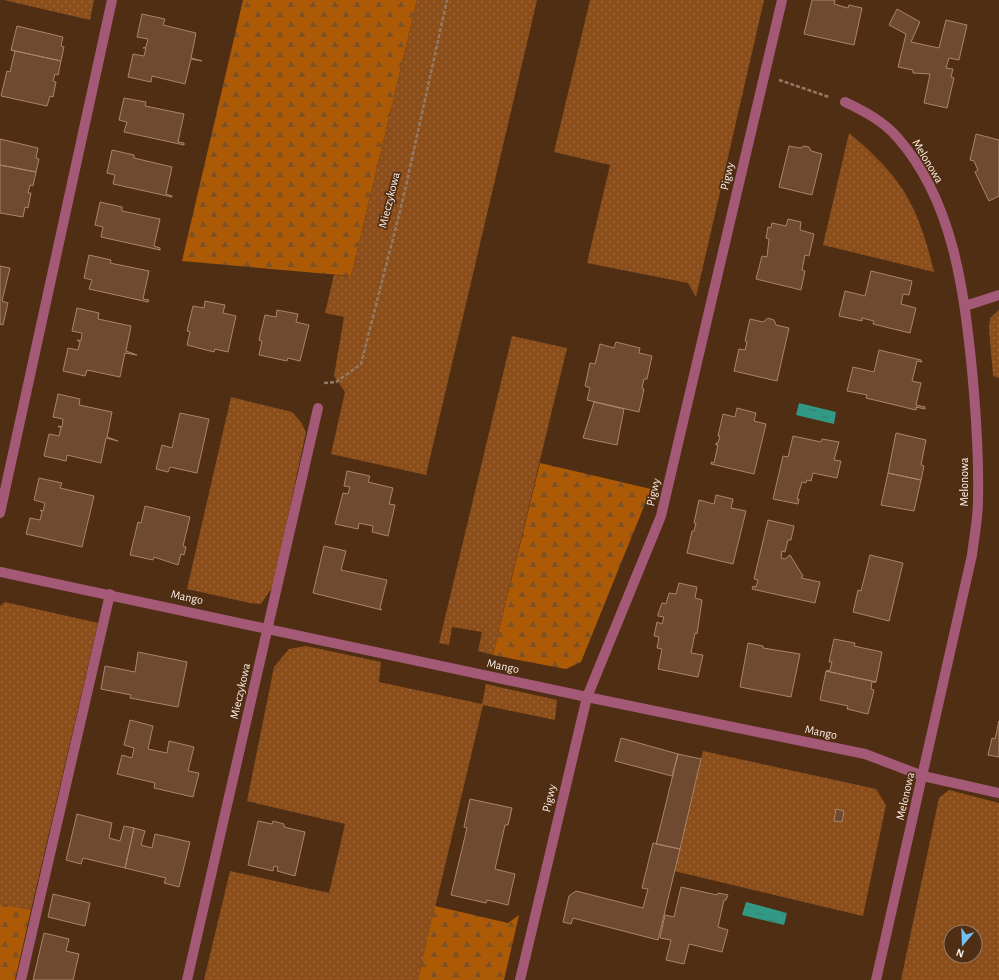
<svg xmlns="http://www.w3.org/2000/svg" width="999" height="980" font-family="'Alegreya Sans',sans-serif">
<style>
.green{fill:url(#green-dots);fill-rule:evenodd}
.forest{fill:url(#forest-firs)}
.water{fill:url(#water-ripples)}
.building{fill:#6e4a30;stroke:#ab8468}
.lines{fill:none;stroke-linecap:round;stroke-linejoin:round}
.path{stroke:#937966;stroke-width:2.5;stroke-dasharray:4 2;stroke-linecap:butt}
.lane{stroke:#a45a77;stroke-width:10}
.street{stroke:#a45a77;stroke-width:10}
.labels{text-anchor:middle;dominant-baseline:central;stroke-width:3.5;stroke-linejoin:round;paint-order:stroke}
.street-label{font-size:12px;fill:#fdf0e7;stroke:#502e14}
</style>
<defs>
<pattern id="green-dots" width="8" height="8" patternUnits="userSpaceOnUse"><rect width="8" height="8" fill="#8b4e1b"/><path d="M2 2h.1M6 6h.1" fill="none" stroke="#9c683c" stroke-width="1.8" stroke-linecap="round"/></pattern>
<pattern id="forest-firs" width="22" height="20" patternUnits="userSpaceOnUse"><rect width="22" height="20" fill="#ac5a06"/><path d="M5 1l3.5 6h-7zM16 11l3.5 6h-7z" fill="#7c5126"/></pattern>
<pattern id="water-ripples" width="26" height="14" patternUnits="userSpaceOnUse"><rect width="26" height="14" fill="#319984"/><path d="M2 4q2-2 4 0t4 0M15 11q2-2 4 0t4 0" fill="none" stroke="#3a7d6e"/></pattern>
</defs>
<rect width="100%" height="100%" fill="#502e14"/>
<path class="green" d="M 4,0 L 94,0 L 90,20 Z
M 417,0 L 537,0 L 426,475 L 331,454 L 345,392 L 334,376 L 344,317 L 325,313 L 334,275 L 351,276 Z
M 590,0 L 764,0 L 696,297 L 688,283 L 587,263 L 610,165 L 554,152 Z
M 849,133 C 902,177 918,205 934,272 L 823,245 Z
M 999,310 L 999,378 L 993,376 L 989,328 L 990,318 Z
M 512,336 L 567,348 L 493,655 L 478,651 L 482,632 L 452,627 L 449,645 L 439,643 Z
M 231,397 L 292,412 L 301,422 L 306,432 L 273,586 L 261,604 L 250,603 L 187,589 Z
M 5,602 L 98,623 L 31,910 L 0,904 L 0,606 Z
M 306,646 L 381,662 L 379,682 L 482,704 L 486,684 L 557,700 L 555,720 L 483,705 L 418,980 L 204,980 L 230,871 L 329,893 L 345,824 L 247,801 L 274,667 L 289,649 Z
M 703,751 L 876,789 L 886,805 L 863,916 L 674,871 Z
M 949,790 L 999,803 L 999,980 L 901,980 L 939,798 ZM 951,932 L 975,932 L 975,956 L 951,956 Z"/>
<path class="forest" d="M 243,0 L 417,0 L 351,276 L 182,261 Z
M 540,463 L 651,489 L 581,662 L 566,669 L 493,655 Z
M 0,904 L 31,910 L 15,980 L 0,980 Z
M 435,906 L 508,923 L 519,915 L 504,980 L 418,980 Z"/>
<path class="water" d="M 799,403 L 836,412 L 834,424 L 796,415 Z
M 746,902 L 787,913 L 784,925 L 742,915 Z"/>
<path class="building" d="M 812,0 L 835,0 L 834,4 L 848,8 L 849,5 L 862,8 L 854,45 L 804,34 Z
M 897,9 L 920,22 L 911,42 L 939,48 L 946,20 L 967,25 L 959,60 L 949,58 L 946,68 L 953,69 L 951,77 L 954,78 L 947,108 L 924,103 L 930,74 L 913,73 L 913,70 L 898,67 L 906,34 L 889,25 Z
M 142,14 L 165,19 L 163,25 L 196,33 L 191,58 L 202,61 L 191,59 L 185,84 L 152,76 L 151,82 L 128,77 L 133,54 L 144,56 L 146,48 L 143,48 L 146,47 L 148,39 L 137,37 Z
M 17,26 L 63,37 L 61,46 L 64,47 L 61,61 L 11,50 Z
M 11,50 L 61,61 L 58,75 L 55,74 L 53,81 L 56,82 L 53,97 L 50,96 L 47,106 L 1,96 L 7,71 L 10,72 L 15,51 Z
M 124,98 L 146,102 L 145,106 L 184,114 L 178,142 L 184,143 L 184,145 L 124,132 L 127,122 L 119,120 Z
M 976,134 L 999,140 L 999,196 L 989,201 L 975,172 L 978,170 L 974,161 L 970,160 Z
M 0,139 L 38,148 L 36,158 L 39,159 L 36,172 L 0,165 Z
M 789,146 L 800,148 L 804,146 L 809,147 L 811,151 L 822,154 L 812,195 L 779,187 Z
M 112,150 L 134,155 L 134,158 L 172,167 L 166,194 L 172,196 L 172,197 L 113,184 L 115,175 L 107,173 Z
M 0,165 L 36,172 L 33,186 L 30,185 L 28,193 L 31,193 L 28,208 L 25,207 L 23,217 L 0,213 Z
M 100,202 L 122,207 L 122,211 L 160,219 L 154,246 L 160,248 L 160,250 L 101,237 L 103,227 L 95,225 Z
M 788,219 L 801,222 L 800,230 L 814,234 L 809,256 L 805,255 L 802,270 L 805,271 L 801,290 L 756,279 L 762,256 L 767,257 L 769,239 L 766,238 L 768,227 L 771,228 L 772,223 L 786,226 Z
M 89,255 L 111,260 L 110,263 L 149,271 L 143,299 L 149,300 L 148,302 L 89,289 L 92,280 L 84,278 Z
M 0,266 L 10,268 L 2,301 L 8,303 L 3,325 L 0,324 Z
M 871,271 L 912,281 L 909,295 L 903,294 L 901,304 L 916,308 L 910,333 L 873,324 L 874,321 L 862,318 L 862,321 L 839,316 L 845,291 L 865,296 Z
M 205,301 L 225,305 L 223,313 L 236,316 L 228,352 L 215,349 L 214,352 L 187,345 L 190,332 L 187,331 L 193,306 L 204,308 Z
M 77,308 L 99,313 L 98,319 L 131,326 L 126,351 L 137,355 L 125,353 L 120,377 L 87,370 L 85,376 L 63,371 L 68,348 L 78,350 L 80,342 L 77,340 L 81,341 L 82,333 L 72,331 Z
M 277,310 L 298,314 L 296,322 L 309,325 L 300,361 L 288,358 L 287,361 L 259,355 L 262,341 L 259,340 L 265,315 L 276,317 Z
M 768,318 L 774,320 L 776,325 L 789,328 L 777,381 L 734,371 L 739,349 L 745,350 L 747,342 L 745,341 L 750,319 L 763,322 Z
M 616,342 L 640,348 L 639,353 L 652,356 L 647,379 L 644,379 L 642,388 L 644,389 L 639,412 L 587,400 L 590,388 L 585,386 L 590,363 L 595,364 L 600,344 L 614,348 Z
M 879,350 L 921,360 L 922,362 L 917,361 L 912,381 L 921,383 L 916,405 L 925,407 L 925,409 L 916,407 L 916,410 L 866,398 L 867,395 L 847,391 L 853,367 L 874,372 Z
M 58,394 L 80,399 L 79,405 L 112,412 L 107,437 L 118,441 L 106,438 L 101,463 L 67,455 L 66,461 L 44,456 L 49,434 L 59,436 L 61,428 L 58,426 L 62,427 L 63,419 L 53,417 Z
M 594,402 L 624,409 L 617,445 L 583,438 Z
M 737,408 L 756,413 L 754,421 L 766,424 L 754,474 L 711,464 L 711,462 L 714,463 L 718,445 L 716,445 L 716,443 L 718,443 L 720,436 L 718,436 L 723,414 L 735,417 Z
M 180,413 L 209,419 L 197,473 L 170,467 L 168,472 L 156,469 L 162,445 L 172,448 Z
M 896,433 L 926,440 L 921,465 L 924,466 L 921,480 L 888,473 Z
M 793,436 L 821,442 L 822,439 L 839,442 L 834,460 L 841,461 L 837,478 L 813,473 L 811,481 L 807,480 L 806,483 L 802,482 L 797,499 L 799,499 L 798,504 L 773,499 L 783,456 L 788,457 Z
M 347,471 L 370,476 L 368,482 L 393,488 L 389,504 L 395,505 L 388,536 L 372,532 L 373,526 L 359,523 L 358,529 L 335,524 L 343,493 L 348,494 L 350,487 L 344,486 Z
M 888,473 L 921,480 L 914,511 L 881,505 Z
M 39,478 L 62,483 L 60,488 L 94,496 L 82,547 L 26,534 L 30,518 L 40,520 L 42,512 L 40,510 L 43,511 L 45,503 L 34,500 Z
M 716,495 L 733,499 L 731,508 L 746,511 L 733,564 L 687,553 L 692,531 L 694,531 L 696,523 L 694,523 L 699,500 L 714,504 Z
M 145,506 L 190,517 L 183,546 L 186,547 L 184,555 L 181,554 L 178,565 L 154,557 L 153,560 L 130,555 L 138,522 L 141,523 Z
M 768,520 L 794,526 L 791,540 L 788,540 L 785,552 L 782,551 L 781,558 L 785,559 L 790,555 L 803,576 L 801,578 L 820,582 L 815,603 L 752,589 L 753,586 L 756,587 L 758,580 L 754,579 Z
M 324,546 L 346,551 L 341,570 L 387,580 L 380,608 L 382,610 L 313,593 Z
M 870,555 L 903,563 L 889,621 L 853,612 L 858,590 L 861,591 Z
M 679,583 L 697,587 L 695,598 L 702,600 L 697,634 L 695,633 L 691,653 L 703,655 L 698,677 L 658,669 L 662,649 L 657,648 L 659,637 L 654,636 L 657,622 L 662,624 L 664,617 L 658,616 L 658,614 L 662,603 L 666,604 L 669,593 L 676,594 Z
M 834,639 L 855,643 L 854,646 L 882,652 L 876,682 L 826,671 L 830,670 L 832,662 L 829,662 Z
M 748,643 L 763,646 L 763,648 L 800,654 L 791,697 L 740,687 Z
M 138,652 L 187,662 L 178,707 L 130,698 L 131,695 L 101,689 L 105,666 L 135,672 Z
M 826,671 L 876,682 L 872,682 L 871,689 L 874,690 L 868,714 L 847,709 L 848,706 L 820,700 Z
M 130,720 L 153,726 L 148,749 L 167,753 L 169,741 L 194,747 L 188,771 L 199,773 L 193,797 L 154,788 L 155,783 L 117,774 L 122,755 L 132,758 L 134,748 L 124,745 Z
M 999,721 L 999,757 L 988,755 L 992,738 L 995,739 Z
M 621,738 L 678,754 L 672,776 L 615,761 Z
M 678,754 L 701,759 L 680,849 L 656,844 Z
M 470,799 L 512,808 L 508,825 L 505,825 L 495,869 L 515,874 L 508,905 L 487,900 L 486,903 L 451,895 L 467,828 L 464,827 Z
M 836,809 L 844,811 L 842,822 L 834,821 Z
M 77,814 L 112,823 L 109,838 L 120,841 L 124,826 L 134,828 L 125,868 L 83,858 L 81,864 L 66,860 Z
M 258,821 L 272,824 L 273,821 L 284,824 L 284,827 L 305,832 L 295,876 L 277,871 L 278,867 L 274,866 L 273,871 L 248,865 Z
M 134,828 L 145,831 L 141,845 L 152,848 L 155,834 L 190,842 L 179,887 L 164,883 L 166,878 L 125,868 Z
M 653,843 L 680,849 L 658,940 L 573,918 L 571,924 L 563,922 L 569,896 L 576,891 L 643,908 L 648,889 L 642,888 Z
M 681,887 L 717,895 L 718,893 L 728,895 L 726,900 L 724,900 L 718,927 L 728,930 L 722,952 L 689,944 L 684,964 L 666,960 L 671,940 L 660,938 L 665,915 L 674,917 Z
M 53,894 L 90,903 L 85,926 L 48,917 Z
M 44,933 L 69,939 L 66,951 L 79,954 L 73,980 L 33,980 Z"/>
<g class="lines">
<path class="path" d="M 779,80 L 829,97
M 324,383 L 336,382 L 361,364 L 403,199 L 447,0"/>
<path class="lane" d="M 0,513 L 112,0
M 21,980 L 110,594"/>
<path class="street" d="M 845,102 C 864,111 883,121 897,137 C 953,200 964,290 972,370 C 976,413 979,457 978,501 C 978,519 974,537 972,555 L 876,980
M 965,306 L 999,295
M 0,572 L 587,697 L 865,754 L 923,776 L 999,793
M 187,980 L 318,408
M 520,980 L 587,697 L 661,516 L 782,0"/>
</g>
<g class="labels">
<g class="street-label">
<text transform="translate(928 161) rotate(59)">Melonowa</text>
<text transform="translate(727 176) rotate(-77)">Pigwy</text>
<text transform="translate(389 200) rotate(-76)">Mieczykowa</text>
<text transform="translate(964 482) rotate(-90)">Melonowa</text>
<text transform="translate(653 492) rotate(-77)">Pigwy</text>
<text transform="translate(187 597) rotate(12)">Mango</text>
<text transform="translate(503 666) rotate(12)">Mango</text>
<text transform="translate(240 691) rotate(-77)">Mieczykowa</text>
<text transform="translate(821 732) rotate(11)">Mango</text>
<text transform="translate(905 796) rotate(-77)">Melonowa</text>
<text transform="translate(549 798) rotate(-77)">Pigwy</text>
</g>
</g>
<g transform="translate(963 944) rotate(199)"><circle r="19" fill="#502e14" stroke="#957c68"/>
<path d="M0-3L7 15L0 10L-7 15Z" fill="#6ec2f3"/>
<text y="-6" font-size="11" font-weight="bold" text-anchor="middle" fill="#fdf0e7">N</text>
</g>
</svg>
